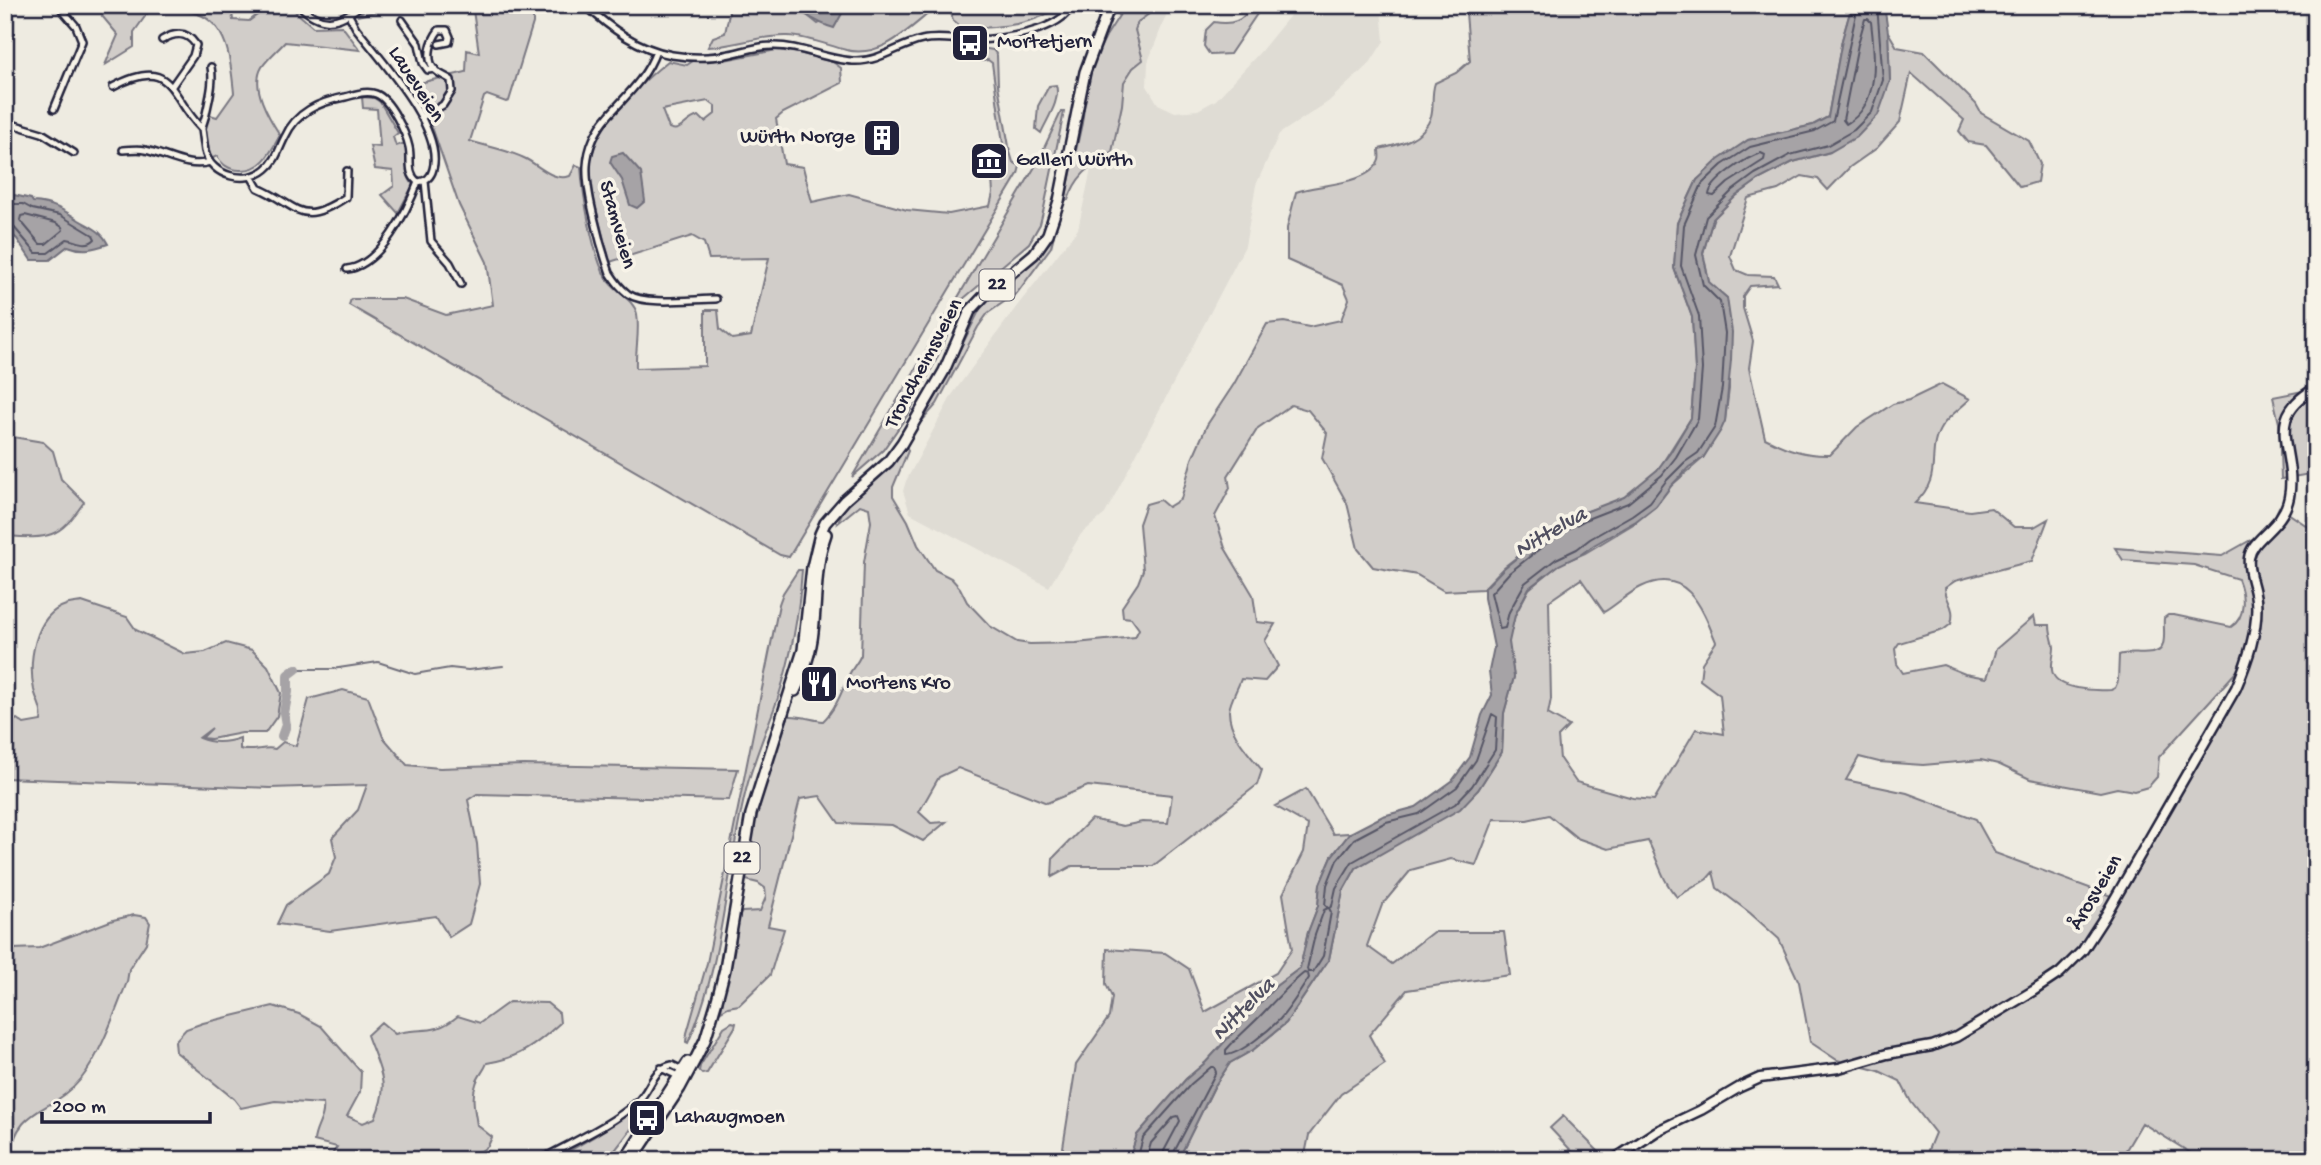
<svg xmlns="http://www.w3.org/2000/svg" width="2321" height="1165" font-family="'Gochi Hand',sans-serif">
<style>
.built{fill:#dfdcd4}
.green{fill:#d1cdc9;stroke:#7a7882;stroke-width:2;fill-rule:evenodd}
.water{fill:#a6a3a6;stroke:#716f7b;stroke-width:2}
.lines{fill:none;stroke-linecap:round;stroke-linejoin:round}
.shore{stroke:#575666;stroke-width:2}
.stream{stroke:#716f7b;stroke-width:2}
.river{stroke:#a6a3a6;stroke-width:10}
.street-casing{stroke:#22223b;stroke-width:10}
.secondary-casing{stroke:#22223b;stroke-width:13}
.primary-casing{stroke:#22223b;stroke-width:14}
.street{stroke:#f7f3e8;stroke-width:5}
.secondary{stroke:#f7f3e8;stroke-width:8}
.primary{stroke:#f7f3e8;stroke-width:9}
.labels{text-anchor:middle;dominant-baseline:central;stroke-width:7;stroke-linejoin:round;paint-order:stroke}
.shield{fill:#f7f3e8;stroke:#62616f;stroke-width:2}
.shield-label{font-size:19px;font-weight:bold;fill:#22223b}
.poi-label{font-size:21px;fill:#22223b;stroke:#f7f3e8;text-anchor:start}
.street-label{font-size:21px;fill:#22223b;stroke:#f7f3e8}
.water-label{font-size:23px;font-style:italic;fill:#504f60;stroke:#f7f3e8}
</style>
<rect width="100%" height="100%" fill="#eeebe1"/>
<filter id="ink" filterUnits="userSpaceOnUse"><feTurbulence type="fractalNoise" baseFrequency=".0143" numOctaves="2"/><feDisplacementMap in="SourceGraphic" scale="14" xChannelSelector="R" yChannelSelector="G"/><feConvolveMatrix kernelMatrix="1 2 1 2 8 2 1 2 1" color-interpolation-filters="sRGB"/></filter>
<g filter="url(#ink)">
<path class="built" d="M 1133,5 L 1164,5 L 1167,13 L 1148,62 L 1147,86 L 1158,104 L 1175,112 L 1198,110 L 1216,100 L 1261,51 L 1292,13 L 1307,5 L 1379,5 L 1381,9 L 1384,41 L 1370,63 L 1328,102 L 1279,134 L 1256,185 L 1245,246 L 1105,514 L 1081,534 L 1049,587 L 910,513 L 903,491 L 906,481 L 952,395 L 1017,306 L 1078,229 L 1107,96 Z"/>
<path class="green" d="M 111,5 L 231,5 L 233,20 L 249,21 L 271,5 L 288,5 L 313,27 L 342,26 L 360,50 L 285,42 C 278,50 268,58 262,67 C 250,87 269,118 280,135 C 271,152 262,171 240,170 C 230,170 222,165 217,156 L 209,160 L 204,131 L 207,114 L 217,117 L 234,93 C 231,65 229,25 198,14 C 184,9 163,11 149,11 L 134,32 L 134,47 L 105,65 L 118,35 L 102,16 Z
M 370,5 L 533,5 L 533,23 L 509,101 L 506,102 L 487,95 L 484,97 L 470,141 C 488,147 508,150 524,158 C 539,165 553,182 570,176 L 576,165 L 581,167 C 583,196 592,252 606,278 C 614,292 634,299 637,314 C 640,331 635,351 636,368 L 705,366 L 705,310 L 718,310 L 720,329 L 732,339 L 751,336 L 769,258 L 709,259 L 704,243 L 692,236 L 610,262 C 603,233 592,202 590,172 C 589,129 637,86 668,61 L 687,65 L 693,61 L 724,60 L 777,50 L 799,53 L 833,62 L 841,68 L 842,83 L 783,113 L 776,119 L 784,164 L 803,167 L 812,202 L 849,194 L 907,210 L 949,214 L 990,206 L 993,193 L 992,179 L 1004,169 L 1004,151 L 992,63 L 988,60 C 976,63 971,59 965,49 L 969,46 L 993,50 L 997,55 L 998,85 L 1010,152 L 1013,162 L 1020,166 L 1018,174 L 789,557 L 780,555 L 349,305 L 351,299 L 403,299 L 446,315 L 493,305 L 487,262 L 459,205 L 433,130 L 407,86 L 466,72 L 467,50 L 479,53 L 473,10 L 401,6 L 357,16 ZM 708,101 L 715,106 L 715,114 L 705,122 L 699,116 C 684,119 682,134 669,128 L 662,110 Z
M 728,5 L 789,5 L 803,12 L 818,24 L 845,8 L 845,5 L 939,5 C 911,26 884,59 846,50 C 827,45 808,37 788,36 C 761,35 735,46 708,47 L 713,37 L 725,33 L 729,14 Z
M 946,5 L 1060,5 C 1035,27 995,27 963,29 L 953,21 L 950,8 Z
M 1126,5 L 1161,5 L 1138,22 L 1135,30 L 1143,60 L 1133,68 L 1124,82 L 1122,105 L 1112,152 C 1090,167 1077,174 1068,200 L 1065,200 L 1082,123 L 1087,86 L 1095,58 L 1106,36 Z
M 1252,5 L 1268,5 L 1259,11 L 1230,54 L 1210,55 L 1204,46 L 1206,30 L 1214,22 C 1232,25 1243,22 1252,5 Z
M 1463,5 L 1852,5 L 1842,40 L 1828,117 L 1813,125 L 1748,140 L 1697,180 L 1677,223 L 1674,268 L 1692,317 L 1695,369 L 1691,418 L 1658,470 L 1623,499 L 1585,512 L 1553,529 L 1504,567 L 1483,589 L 1444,591 L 1417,575 L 1373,567 L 1358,549 L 1347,503 L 1322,458 L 1327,433 L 1308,410 L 1291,405 L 1258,428 L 1228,476 L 1230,488 L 1215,516 L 1225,548 L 1253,595 L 1257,622 L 1275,624 L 1265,641 L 1278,666 L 1265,681 L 1241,679 C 1238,688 1230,701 1229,711 C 1229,734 1249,754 1262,770 L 1257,785 L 1153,866 L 1072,866 L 1052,877 L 1053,858 L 1091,819 L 1123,826 L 1142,822 L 1168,823 L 1172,795 L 1088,786 L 1047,803 L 958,768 L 939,777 L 919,812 L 931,823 L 946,822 L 923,841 L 892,825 L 839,823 L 820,796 L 800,799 L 768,926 L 784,929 L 770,975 L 739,1005 L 728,1007 L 721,1011 L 737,918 L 742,912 L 760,911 L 766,897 L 765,888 L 758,883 L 746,880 C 750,824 769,772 787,720 L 789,716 C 799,715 813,720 823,721 C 836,709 842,691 849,675 C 852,668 857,664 861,655 L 864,562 L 871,522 L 869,508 L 860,505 L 838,523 C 844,499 872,485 888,469 C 895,462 899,453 907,448 L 908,451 L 893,487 L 893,496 L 908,521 L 918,545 L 935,570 L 951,578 L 960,588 L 967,602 L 990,626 L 1017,642 L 1030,644 L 1076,643 L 1135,637 L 1139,629 L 1131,618 L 1123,617 L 1122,607 L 1138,583 L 1143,570 L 1139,524 L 1146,504 L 1160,500 L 1168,507 L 1181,499 L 1192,459 L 1207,425 L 1234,384 L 1267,324 L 1284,322 L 1309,327 L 1341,320 L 1349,299 L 1343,285 L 1287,260 L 1287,228 L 1296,192 C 1317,184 1371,185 1379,160 C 1380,157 1379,153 1379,149 C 1399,145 1423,139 1431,117 C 1434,107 1431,94 1435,83 L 1456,73 L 1470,61 L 1466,13 Z
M 1888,32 L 1897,47 L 1924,52 L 1976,104 L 1981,113 L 2029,141 L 2040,164 L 2037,182 L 2020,187 L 1986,145 L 1968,142 L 1959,131 L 1964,120 L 1911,73 L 1900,122 L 1877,148 L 1850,167 L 1828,190 L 1818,179 L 1802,176 L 1778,190 L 1748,198 L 1730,256 L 1736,270 L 1748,275 L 1774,276 L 1778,284 L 1750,286 L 1743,296 L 1743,308 L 1753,341 L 1749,368 L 1765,438 C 1786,449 1806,456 1830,455 L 1857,427 L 1893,404 L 1909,400 L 1942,384 L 1970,399 C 1962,407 1949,416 1942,426 C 1924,454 1945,475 1915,503 L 1970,511 L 1991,508 L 2014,527 L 2034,527 L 2048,519 L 2032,561 L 1955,581 L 1945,588 C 1946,603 1956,606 1951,624 L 1943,630 L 1899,643 L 1895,649 L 1897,664 L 1903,673 L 1943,665 L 1965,674 L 1987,678 L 1996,649 L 2034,616 L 2036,625 L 2050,625 C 2050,633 2053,640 2054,647 C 2054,655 2051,663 2052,670 C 2054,690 2095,691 2111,690 L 2115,688 L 2118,681 L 2119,655 C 2130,651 2157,658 2162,647 C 2166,639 2163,627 2164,618 L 2168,615 L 2174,615 L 2231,627 C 2247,617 2244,594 2238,579 L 2194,565 L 2123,560 L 2115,548 L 2222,556 L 2254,538 L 2273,520 L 2279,507 L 2316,532 L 2316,1160 L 2202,1160 L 2142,1123 L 2120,1160 L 1924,1160 L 1935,1133 L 1911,1102 L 1900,1081 L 1879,1071 L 1837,1060 L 1810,1042 L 1799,982 L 1779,939 L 1750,913 L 1717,888 L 1713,872 L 1707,879 L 1677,897 C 1662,881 1658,860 1648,841 L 1608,849 L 1577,838 L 1549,815 L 1527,820 L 1494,819 L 1476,865 L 1451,859 L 1411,870 L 1382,905 L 1367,946 L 1392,964 L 1433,932 L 1504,932 L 1510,975 L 1407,990 L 1369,1035 L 1385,1064 L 1341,1094 L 1309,1135 L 1304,1160 L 1178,1160 L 1214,1087 L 1230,1063 L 1253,1050 L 1286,1023 L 1329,959 L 1343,891 L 1356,868 L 1414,834 L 1478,790 L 1502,752 L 1504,713 L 1514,677 L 1508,642 L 1515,615 L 1529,589 L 1559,564 L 1585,553 L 1635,523 L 1655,507 L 1672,485 L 1703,458 L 1725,421 L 1729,389 L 1727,298 L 1709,283 L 1703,253 L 1713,219 L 1736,196 L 1758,180 L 1793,162 L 1830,152 L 1890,81 ZM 1581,579 L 1604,612 C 1616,605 1628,593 1641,587 C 1686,565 1702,607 1716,642 L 1702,663 L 1700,680 L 1720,695 L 1724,734 L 1696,729 L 1654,800 L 1633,798 L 1576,782 L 1560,759 L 1558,737 L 1569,726 L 1548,714 L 1551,699 L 1549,601 ZM 2245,662 L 2219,724 L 2119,899 L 1995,853 L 1976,819 L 1907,793 L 1846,780 L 1859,757 L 1879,762 L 1923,765 L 1981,760 L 1998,764 L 2030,779 L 2100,792 L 2117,788 L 2134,791 L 2148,787 L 2157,777 L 2159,757 Z
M 1056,85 C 1061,100 1047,119 1041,133 L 1036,129 L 1038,106 L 1049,86 Z
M 362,97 L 374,98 L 380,102 L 398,133 L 393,137 L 396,146 L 405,143 C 408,159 403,172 413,185 L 398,213 L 382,195 L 394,186 L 393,171 L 375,169 L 370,146 L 380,147 L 377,109 L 363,108 Z
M 1061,112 L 1064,112 L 1044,208 L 1040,224 L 1029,243 L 963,299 L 936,360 L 909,413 L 883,450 L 852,477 L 1036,165 Z
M 1053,239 L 1051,247 L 1017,293 L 988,313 L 978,327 L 937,404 L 921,422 L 938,393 L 981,307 L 992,294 L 1017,275 Z
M 2316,385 L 2316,473 L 2281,479 L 2279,423 L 2273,397 L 2303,391 Z
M 7,436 L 43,442 L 53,451 L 61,479 L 84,502 C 59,539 49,539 6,536 L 5,534 L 5,443 Z
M 798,570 L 802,570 C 799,613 792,654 779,695 C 768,727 754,758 746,790 C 725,875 724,963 688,1043 L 686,1042 L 687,1033 L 707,963 L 779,604 L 783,593 Z
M 82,602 L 127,617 L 136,630 L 185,654 L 205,652 L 226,643 L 252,650 L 268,666 L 281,693 L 277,716 L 265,733 L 242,733 L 211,739 L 202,738 L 212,728 L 199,738 C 213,744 226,743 240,738 L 240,749 C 252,753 264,746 275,749 L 283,742 L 296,746 L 309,699 L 343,690 L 368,697 L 383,737 L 407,765 L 440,768 L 524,765 L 738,769 L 729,800 L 477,794 L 468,800 L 477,844 L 480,884 L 469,924 L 449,937 L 436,916 L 330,931 L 277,924 L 286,905 L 329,874 L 336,857 L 332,838 L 358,810 L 367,785 L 270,788 L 5,778 L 5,728 L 17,719 L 24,724 L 41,721 C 43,709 37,702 34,690 C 28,662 34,615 66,605 C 71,603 77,603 82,602 Z
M 1306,789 L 1333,834 L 1350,833 L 1332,856 L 1320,884 L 1318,906 L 1308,932 L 1300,968 L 1276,986 L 1206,1062 L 1186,1079 L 1137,1135 L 1129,1160 L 1061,1160 L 1076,1065 L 1109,1017 L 1112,997 L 1106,984 L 1107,949 L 1165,953 L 1189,969 L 1205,1012 L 1276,973 L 1292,949 L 1283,894 L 1304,852 L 1308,825 L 1275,806 Z
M 134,915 L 146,917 L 150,923 L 146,943 L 129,969 L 127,982 C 115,1012 101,1054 81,1079 C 53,1114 16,1104 9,1160 L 5,1160 L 5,945 L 13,949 L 39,948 L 113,920 Z
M 509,1002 L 547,1003 L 559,1013 L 560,1023 C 536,1045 519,1058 487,1063 C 484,1071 478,1076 476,1084 C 471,1098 475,1111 477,1125 L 492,1137 L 488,1146 L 481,1151 L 440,1160 L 331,1160 L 331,1156 L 337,1147 L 314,1141 C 315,1127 325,1119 323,1104 L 275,1101 L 241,1108 L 234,1099 L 176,1052 L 175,1041 L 186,1029 L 203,1023 L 273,1006 L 299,1014 L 321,1026 L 361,1072 L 360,1092 L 347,1116 L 363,1123 L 375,1118 C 391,1082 379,1069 367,1035 L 381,1022 L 395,1034 C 422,1025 431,1038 458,1016 L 480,1023 Z
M 732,1022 L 736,1023 L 735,1027 L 707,1073 L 702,1074 L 699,1071 L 700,1066 L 724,1027 Z
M 644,1102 L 646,1105 C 636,1126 620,1142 608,1160 L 554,1160 L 595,1136 Z
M 1563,1116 L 1598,1151 L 1588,1160 L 1580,1160 L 1550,1128 Z"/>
<path class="water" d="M 789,5 L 845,5 L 845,8 L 834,28 C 817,24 805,13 789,5 Z
M 1852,5 L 1884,5 L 1888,32 L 1890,81 L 1878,115 L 1858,136 L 1830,152 L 1793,162 L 1758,180 L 1736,196 L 1713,219 L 1703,253 L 1709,282 L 1727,298 L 1732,332 L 1731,360 L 1725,421 L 1721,430 L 1703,458 L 1689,467 L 1671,486 L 1656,506 L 1636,521 L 1594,545 L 1580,555 L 1559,565 L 1529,588 L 1515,615 L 1509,642 L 1514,677 L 1504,713 L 1502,752 L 1478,790 L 1460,809 L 1356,868 L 1343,891 L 1329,959 L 1286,1023 L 1253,1050 L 1230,1063 L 1214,1087 L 1178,1160 L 1129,1160 L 1137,1135 L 1186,1079 L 1206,1062 L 1276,986 L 1300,968 L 1308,932 L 1318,906 L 1320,884 L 1332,856 L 1350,833 L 1383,816 L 1416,807 L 1452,781 L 1470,757 L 1482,715 L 1492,695 L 1489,671 L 1494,647 L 1484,598 L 1484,589 L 1504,568 L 1553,529 L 1585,512 L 1624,497 L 1657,470 L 1670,453 L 1691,418 L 1695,369 L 1692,317 L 1674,268 L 1677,223 L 1697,180 L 1718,160 L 1748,140 L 1813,125 L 1828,117 L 1842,40 Z
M 623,153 L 641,173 L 645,201 L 637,208 L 630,205 L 622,180 L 610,162 L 612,156 Z
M 14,195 L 31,199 L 33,202 C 52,203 64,210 79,220 C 92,228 101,230 108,244 C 93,249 83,252 68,246 L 50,260 L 31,260 L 17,239 L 5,228 L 5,196 L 12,198 Z"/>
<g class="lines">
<path class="shore" d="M 1858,5 L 1833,121 L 1815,131 L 1750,147 L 1722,165 L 1702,184 L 1684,225 L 1681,266 L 1699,316 L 1702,369 L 1698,419 L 1676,457 L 1662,475 L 1628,503 L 1587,519 L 1557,535 L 1509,573 L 1491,593 L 1500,629 L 1505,628 L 1509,612 L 1525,583 L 1556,559 L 1577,549 L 1590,539 L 1632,515 L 1650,502 L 1666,481 L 1685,462 L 1698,453 L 1715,427 L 1722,388 L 1725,333 L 1720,302 L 1703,285 L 1696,255 L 1706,217 L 1732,191 L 1755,174 L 1790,155 L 1828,145 L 1854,130 L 1872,112 L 1883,80 L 1877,5
M 1865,19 L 1868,19 L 1871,22 C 1875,55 1881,105 1846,124 L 1843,120 L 1858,44 Z
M 1761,153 L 1765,155 L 1764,160 L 1728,183 L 1714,196 L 1709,195 C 1710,181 1747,157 1761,153 Z
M 5,204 L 23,204 L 32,209 L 60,215 L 93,235 L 95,239 C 86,248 77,240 67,239 L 48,253 L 36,253 L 13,226 L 5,223
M 25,215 L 56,223 L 62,227 L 63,230 L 46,244 L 40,244 L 20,220 L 21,216 Z
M 1492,714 L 1497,717 L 1495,750 L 1472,786 L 1455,804 L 1352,862 L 1336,888 L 1332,906 L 1329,908 L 1331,912 L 1323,956 L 1313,972 L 1308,972 L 1307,969 L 1315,935 L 1324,910 L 1328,908 L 1325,905 L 1327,885 L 1337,860 L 1354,839 L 1386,822 L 1419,814 L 1457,787 L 1476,760 Z
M 1304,973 L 1308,974 L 1309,978 C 1300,991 1291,1007 1280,1019 C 1269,1030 1241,1054 1226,1055 L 1226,1050 C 1238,1036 1252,1025 1265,1011 C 1278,997 1289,985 1304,973 Z
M 1137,1160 L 1143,1138 L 1191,1084 L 1211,1067 L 1214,1067 L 1216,1072 L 1173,1154 L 1172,1160
M 1146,1160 L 1151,1143 L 1174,1117 L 1178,1116 L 1180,1121 L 1164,1151 L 1163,1160"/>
<path class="stream" d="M 296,669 L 332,669 L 378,662 L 415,674 L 450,668 L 468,670 L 503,666"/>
<path class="river" d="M 282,736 L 286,725 L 284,713 L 288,692 L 288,675 L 296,669"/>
<defs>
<path id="street" d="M 299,5 C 321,27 338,24 361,5
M 585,5 C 610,28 638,49 672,55 C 691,58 712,58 730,54 C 744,51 758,46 772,46 C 801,45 828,61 856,61 C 881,61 899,45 922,40 C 940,36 957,41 975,40 C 1002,39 1060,32 1072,5
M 402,20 L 419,44 L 423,63 L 428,70 L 435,69
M 162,40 C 175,32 187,31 196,45 L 193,56 L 172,86
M 656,51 C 647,77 627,95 609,115 C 579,149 585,181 595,221 C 599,239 604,256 610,273 C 615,281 620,288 628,294 C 646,306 693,299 716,299
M 211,67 C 214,83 209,99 206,114 C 205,119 202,125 202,129 C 203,136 204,144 205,151 C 211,177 247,185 266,169 C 277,160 279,148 285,137 C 296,112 319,102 345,97 C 354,95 366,90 376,94 C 390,99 406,133 409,147 C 412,160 406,173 418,182 C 427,181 431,177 433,169 C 444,128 380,59 356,28 L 349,15
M 113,87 C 173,55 168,94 201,128
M 54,109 L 82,41 L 76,26 L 58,5
M 422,117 L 443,105 L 452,91 L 451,80 C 446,76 440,75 435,70 C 425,59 431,40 439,30 L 447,30 L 450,37 L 449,42 L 439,44
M 5,122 L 42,133 L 74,153
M 123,150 C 130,150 138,148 145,150 C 166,154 188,169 210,162
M 251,176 L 258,188 C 300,206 299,228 346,197 L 347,171
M 425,181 L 431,241 L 450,263 L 461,284
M 347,269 C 380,266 408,209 418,182
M 661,1068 L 680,1077
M 540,1160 C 572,1142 608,1127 636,1103 C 651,1091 651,1069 672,1065 L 684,1071"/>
<path id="secondary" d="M 1613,1160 L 1657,1131 L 1701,1110 L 1740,1087 L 1760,1078 L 1839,1068 L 1887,1054 L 1932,1046 L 1956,1037 L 2033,991 L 2060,973 L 2083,950 L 2105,916 L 2236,688 C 2247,662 2259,629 2256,600 C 2255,586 2247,572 2249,558 C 2252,537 2283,528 2289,497 C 2298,451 2260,419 2316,388"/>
<path id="primary" d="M 795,691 C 804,672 811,653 813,632 C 817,600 815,564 826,534
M 625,1160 L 688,1062
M 632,1160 L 680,1088 L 695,1060 L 705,1040 L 717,1000 L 725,969 L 751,814 L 803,650 L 812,567 L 820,534 L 825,523 L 845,500 L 888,462 L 902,443 L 944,371 L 970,311 L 986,294 L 1034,254 L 1048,234 L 1059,201 L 1085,72 L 1110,5"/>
</defs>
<use href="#street" class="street-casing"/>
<use href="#secondary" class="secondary-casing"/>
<use href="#primary" class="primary-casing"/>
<use href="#street" class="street"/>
<use href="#secondary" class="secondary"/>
<use href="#primary" class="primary"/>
</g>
</g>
<defs>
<symbol id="bus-square" viewBox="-11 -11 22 22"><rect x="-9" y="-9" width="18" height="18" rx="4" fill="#22223b" stroke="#f7f3e8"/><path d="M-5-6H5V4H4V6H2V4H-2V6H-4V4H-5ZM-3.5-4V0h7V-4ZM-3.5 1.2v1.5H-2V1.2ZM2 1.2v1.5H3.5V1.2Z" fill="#fff"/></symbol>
<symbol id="building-square" viewBox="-11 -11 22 22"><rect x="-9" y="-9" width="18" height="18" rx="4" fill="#22223b" stroke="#f7f3e8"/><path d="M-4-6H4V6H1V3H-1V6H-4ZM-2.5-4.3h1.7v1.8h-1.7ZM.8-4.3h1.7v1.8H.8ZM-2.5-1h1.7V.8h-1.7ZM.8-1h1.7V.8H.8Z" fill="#fff"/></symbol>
<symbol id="museum-square" viewBox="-11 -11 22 22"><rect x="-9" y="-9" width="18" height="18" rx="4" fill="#22223b" stroke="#f7f3e8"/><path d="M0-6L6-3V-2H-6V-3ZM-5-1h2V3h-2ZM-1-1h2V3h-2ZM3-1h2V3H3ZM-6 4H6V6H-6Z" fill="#fff"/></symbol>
<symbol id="restaurant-square" viewBox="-11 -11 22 22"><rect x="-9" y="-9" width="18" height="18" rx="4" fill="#22223b" stroke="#f7f3e8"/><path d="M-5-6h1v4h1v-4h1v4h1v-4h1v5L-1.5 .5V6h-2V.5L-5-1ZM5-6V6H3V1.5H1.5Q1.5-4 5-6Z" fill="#fff"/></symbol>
</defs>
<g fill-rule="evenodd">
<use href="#bus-square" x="948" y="21" width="44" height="44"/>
<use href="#building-square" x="860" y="116" width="44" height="44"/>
<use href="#museum-square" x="967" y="139" width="44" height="44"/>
<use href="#restaurant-square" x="797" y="662" width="44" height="44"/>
<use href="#bus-square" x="625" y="1096" width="44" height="44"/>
</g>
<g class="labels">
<g class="shield">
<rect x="979.5" y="269.5" width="35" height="31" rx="5"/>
<rect x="724.5" y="842.5" width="35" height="31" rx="5"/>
</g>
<g class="shield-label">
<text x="997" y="285">22</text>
<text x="742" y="858">22</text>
</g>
<g class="poi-label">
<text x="997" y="43">Mortetjern</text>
<text x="855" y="138" text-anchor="end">Würth Norge</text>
<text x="1016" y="161">Galleri Würth</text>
<text x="846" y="684">Mortens Kro</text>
<text x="674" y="1118">Lahaugmoen</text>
</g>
<g class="street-label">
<text transform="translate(415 85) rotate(57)">Laueveien</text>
<text transform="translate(616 225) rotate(74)">Stamveien</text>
<text transform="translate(925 364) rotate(-62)">Trondheimsveien</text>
<text transform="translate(2097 893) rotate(-59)">Årosveien</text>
</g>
<g class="water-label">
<text transform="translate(1551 533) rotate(-30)">Nittelva</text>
<text transform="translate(1244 1010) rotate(-45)">Nittelva</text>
</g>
</g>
<rect width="2321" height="1165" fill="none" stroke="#f7f3e8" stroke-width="28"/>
<rect x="14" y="14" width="2293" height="1137" fill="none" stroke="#22223b" stroke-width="2.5" filter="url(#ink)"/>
<path d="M42 1112v10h168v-10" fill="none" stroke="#22223b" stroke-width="3.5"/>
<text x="52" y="1112" font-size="21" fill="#22223b" stroke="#f7f3e8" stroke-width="5" paint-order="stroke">200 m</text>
</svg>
